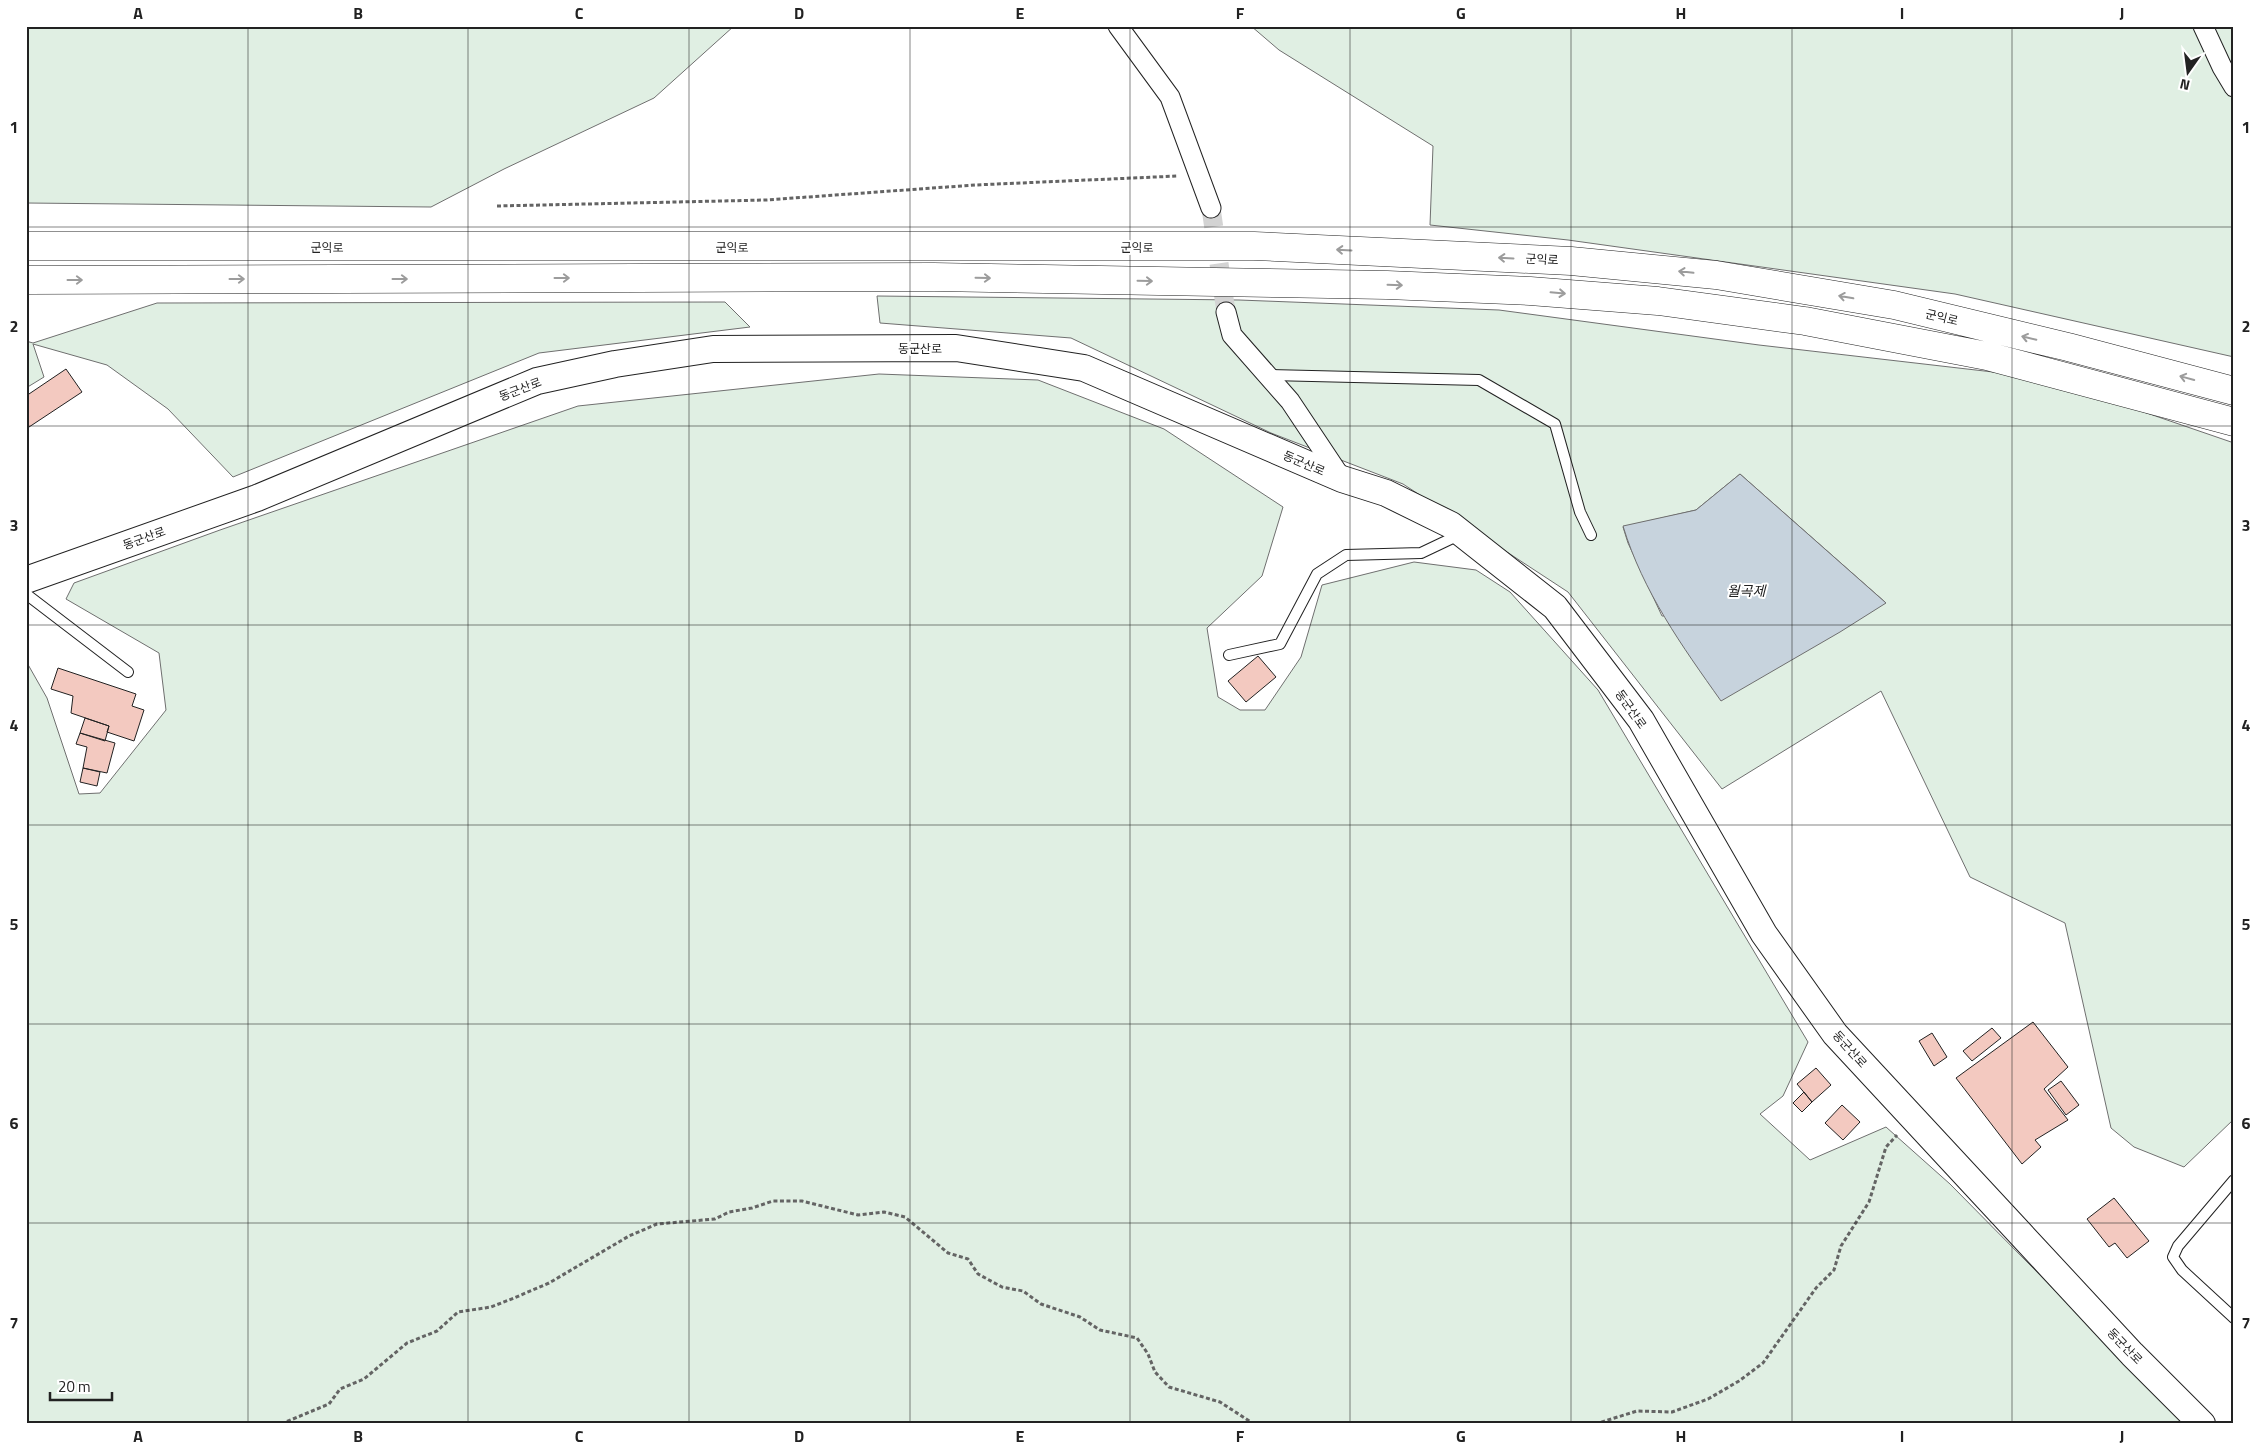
<svg xmlns="http://www.w3.org/2000/svg" width="2260" height="1450" font-family="'Titillium Web','Noto Sans KR',sans-serif">
<style>
.green{fill:#e0efe3;stroke:#6f6f6f;fill-rule:evenodd}
.water{fill:#c7d3dd;stroke:#6f6f6f}
.building{fill:#f3c9c0;stroke:#222}
.lines{fill:none;stroke-linecap:round;stroke-linejoin:round}
.street-tunnel{stroke:#d3d3d3;stroke-width:19;stroke-dasharray:19 9;stroke-linecap:butt}
.lane-casing{stroke:#222;stroke-width:12}
.street-casing{stroke:#222;stroke-width:21}
.secondary-casing{stroke:#222;stroke-width:28}
.highway-casing{stroke:#222;stroke-width:29}
.path{stroke:#646464;stroke-width:3;stroke-dasharray:4 2.5;stroke-linecap:butt}
.lane{stroke:#fff;stroke-width:10}
.street{stroke:#fff;stroke-width:19}
.secondary{stroke:#fff;stroke-width:26}
.highway{stroke:#fff;stroke-width:28}
.oneway{stroke:#9c9c9c}
.grid{fill:none;stroke:#222;stroke-width:1;stroke-opacity:0.55}
.labels{text-anchor:middle;dominant-baseline:central;stroke-width:4;stroke-linejoin:round;paint-order:stroke}
.street-label{font-size:12px;fill:#222;stroke:#fff}
.water-label{font-size:14px;font-style:italic;fill:#222;stroke:#fff}
.neatline{fill:none;stroke:#222;stroke-width:2}
.grid-label{font-size:16px;text-anchor:middle;font-weight:bold;fill:#222}
</style>
<rect width="100%" height="100%" fill="#fff"/>
<path class="green" d="M 26,26 L 734,26 L 654,98 L 504,169 L 431,207 L 26,203 Z
M 1251,26 L 2234,26 L 2234,357 L 1955,294 L 1568,240 L 1430,225 L 1433,146 L 1279,50 Z
M 877,296 L 1239,300 L 1499,310 L 1759,345 L 2045,378 L 2234,443 L 2234,1119 L 2184,1167 L 2134,1147 L 2111,1128 L 2065,923 L 1970,877 L 1881,691 L 1722,789 L 1568,592 L 1403,484 L 1271,433 L 1071,338 L 880,323 ZM 1740,474 L 1885,602 L 1885,603 L 1662,616 L 1628,543 L 1623,527 L 1696,510 Z
M 725,302 L 750,327 L 539,353 L 233,477 L 168,409 L 107,365 L 33,344 L 44,377 L 26,388 L 26,341 L 33,343 L 157,303 Z
M 879,374 L 1038,380 L 1164,429 L 1283,507 L 1262,576 L 1207,628 L 1218,697 L 1240,710 L 1265,710 L 1301,657 L 1322,585 L 1414,562 L 1476,570 L 1510,592 L 1598,690 L 1808,1042 L 1783,1096 L 1760,1114 L 1810,1160 L 1886,1127 L 1950,1184 L 2187,1424 L 26,1424 L 26,661 L 47,698 L 79,794 L 100,793 L 166,710 L 159,653 L 66,599 L 74,583 L 220,530 L 578,406 Z"/>
<path class="water" d="M 1740,474 L 1886,603 L 1840,632 L 1721,701 C 1682,646 1643,592 1623,526 L 1696,510 Z"/>
<path class="building" d="M 66,369 L 82,392 L 26,429 L 26,396 Z
M 1258,656 L 1276,677 L 1246,702 L 1228,681 Z
M 58,668 L 136,694 L 132,706 L 144,710 L 134,741 L 107,732 L 109,726 L 71,713 L 73,696 L 51,689 Z
M 85,718 L 109,726 L 105,741 L 80,733 Z
M 80,733 L 115,743 L 107,773 L 83,768 L 87,747 L 76,744 Z
M 83,768 L 100,772 L 97,786 L 80,782 Z
M 2033,1022 L 2068,1067 L 2044,1089 L 2068,1120 L 2035,1140 L 2041,1147 L 2022,1164 L 1956,1078 Z
M 1992,1028 L 2001,1038 L 1972,1061 L 1963,1051 Z
M 1932,1033 L 1947,1057 L 1934,1066 L 1919,1041 Z
M 1816,1068 L 1831,1085 L 1812,1102 L 1797,1084 Z
M 2061,1081 L 2079,1105 L 2066,1115 L 2048,1090 Z
M 1804,1092 L 1812,1102 L 1802,1112 L 1793,1103 Z
M 1842,1105 L 1860,1122 L 1843,1140 L 1825,1123 Z
M 2114,1198 L 2149,1241 L 2127,1258 L 2115,1243 L 2109,1247 L 2087,1219 Z"/>
<g class="lines">
<path class="street-tunnel" d="M 1211,208 L 1226,312"/>
<defs>
<path id="lane" d="M 1268,375 L 1479,380 L 1555,424 L 1580,512 L 1591,535
M 26,594 L 128,672
M 1229,655 L 1280,644 L 1317,574 L 1346,555 L 1421,553 L 1461,534
M 2234,1180 L 2178,1246 L 2173,1257 L 2182,1270 L 2234,1318"/>
<path id="street" d="M 1118,26 L 1170,97 L 1211,208
M 2203,26 L 2222,67 L 2234,87
M 1226,312 L 1232,335 L 1290,401 L 1342,479"/>
<path id="secondary" d="M 26,580 L 257,498 L 537,381 L 615,364 L 713,349 L 956,348 L 1084,368 L 1342,479 L 1386,493 L 1451,525 L 1555,607 L 1641,720 L 1764,934 L 1835,1034 L 2132,1354 L 2202,1424"/>
<path id="highway" d="M 26,246 L 1254,246 L 1571,261 L 1716,275 L 1894,305 L 2068,347 L 2234,391
M 26,280 L 934,277 L 1387,285 L 1530,291 L 1658,301 L 1805,321 L 1987,356 L 2234,422"/>
</defs>
<use href="#lane" class="lane-casing"/>
<use href="#street" class="street-casing"/>
<use href="#secondary" class="secondary-casing"/>
<use href="#highway" class="highway-casing"/>
<path class="path" d="M 497,206 L 766,200 L 975,185 L 1178,176
M 281,1424 L 329,1404 L 340,1389 L 364,1379 L 407,1343 L 437,1331 L 458,1312 L 491,1307 L 514,1298 L 549,1283 L 629,1236 L 657,1224 L 715,1219 L 729,1212 L 752,1208 L 773,1201 L 802,1201 L 858,1215 L 884,1212 L 905,1217 L 948,1253 L 968,1259 L 978,1274 L 1002,1287 L 1023,1291 L 1041,1304 L 1080,1317 L 1100,1330 L 1137,1338 L 1148,1354 L 1155,1372 L 1169,1387 L 1220,1402 L 1254,1424
M 1595,1424 L 1637,1411 L 1672,1412 L 1708,1399 L 1739,1381 L 1763,1363 L 1816,1288 L 1834,1270 L 1841,1246 L 1869,1202 L 1886,1147 L 1897,1135"/>
<use href="#lane" class="lane"/>
<use href="#street" class="street"/>
<use href="#secondary" class="secondary"/>
<use href="#highway" class="highway"/>
</g>
<defs><path id="oneway-shaft" d="M-6 0H5M1.5-3L5.5 0L1.5 3" fill="none" stroke-width="1.6" stroke-linecap="round" stroke-linejoin="round" transform="scale(1.25)"/></defs>
<g class="oneway">
<use href="#oneway-shaft" transform="translate(1344 250) rotate(-177)"/>
<use href="#oneway-shaft" transform="translate(1506 258) rotate(-177)"/>
<use href="#oneway-shaft" transform="translate(1686 272) rotate(-174)"/>
<use href="#oneway-shaft" transform="translate(562 278)"/>
<use href="#oneway-shaft" transform="translate(983 278) rotate(1)"/>
<use href="#oneway-shaft" transform="translate(237 279)"/>
<use href="#oneway-shaft" transform="translate(400 279)"/>
<use href="#oneway-shaft" transform="translate(75 280)"/>
<use href="#oneway-shaft" transform="translate(1145 281) rotate(1)"/>
<use href="#oneway-shaft" transform="translate(1395 285) rotate(2)"/>
<use href="#oneway-shaft" transform="translate(1558 293) rotate(5)"/>
<use href="#oneway-shaft" transform="translate(1846 297) rotate(-170)"/>
<use href="#oneway-shaft" transform="translate(2029 338) rotate(-167)"/>
<use href="#oneway-shaft" transform="translate(2187 378) rotate(-165)"/>
</g>
<path class="grid" d="M 248,26 L 248,1424M 468,26 L 468,1424M 689,26 L 689,1424M 910,26 L 910,1424M 1130,26 L 1130,1424M 1350,26 L 1350,1424M 1571,26 L 1571,1424M 1792,26 L 1792,1424M 2012,26 L 2012,1424M 26,227 L 2234,227M 26,426 L 2234,426M 26,625 L 2234,625M 26,825 L 2234,825M 26,1024 L 2234,1024M 26,1223 L 2234,1223"/>
<g class="labels">
<g class="street-label">
<text x="327" y="247">군익로</text>
<text x="732" y="247">군익로</text>
<text x="1137" y="247">군익로</text>
<text transform="translate(1542 259) rotate(3)">군익로</text>
<text transform="translate(1942 317) rotate(13)">군익로</text>
<text x="920" y="348">동군산로</text>
<text transform="translate(520 389) rotate(-21)">동군산로</text>
<text transform="translate(1304 463) rotate(23)">동군산로</text>
<text transform="translate(144 538) rotate(-20)">동군산로</text>
<text transform="translate(1631 709) rotate(55)">동군산로</text>
<text transform="translate(1850 1049) rotate(48)">동군산로</text>
<text transform="translate(2125 1346) rotate(46)">동군산로</text>
</g>
<g class="water-label">
<text x="1746" y="590">월곡제</text>
</g>
</g>
<rect width="2260" height="1450" fill="none" stroke="#ffffff" stroke-width="55"/>
<g transform="translate(2188 72) rotate(194)" stroke="#ffffff" stroke-width="4" paint-order="stroke">
<path d="M0-4L9 19L0 12L-9 19Z" fill="#222222"/>
<text y="-8" font-size="14" font-weight="bold" text-anchor="middle" fill="#222222">N</text>
</g>
<path d="M50 1392v8h62v-8" fill="none" stroke="#222222" stroke-width="2.5"/>
<text x="58" y="1392" font-size="15" fill="#222222" stroke="#ffffff" stroke-width="4" paint-order="stroke">20 m</text>
<rect x="28" y="28" width="2204" height="1394" class="neatline"/>
<g class="grid-label">
<text x="138" y="19">A</text>
<text x="358" y="19">B</text>
<text x="579" y="19">C</text>
<text x="799" y="19">D</text>
<text x="1020" y="19">E</text>
<text x="1240" y="19">F</text>
<text x="1461" y="19">G</text>
<text x="1681" y="19">H</text>
<text x="1902" y="19">I</text>
<text x="2122" y="19">J</text>
<text x="14" y="133">1</text>
<text x="2246" y="133">1</text>
<text x="14" y="332">2</text>
<text x="2246" y="332">2</text>
<text x="14" y="531">3</text>
<text x="2246" y="531">3</text>
<text x="14" y="731">4</text>
<text x="2246" y="731">4</text>
<text x="14" y="930">5</text>
<text x="2246" y="930">5</text>
<text x="14" y="1129">6</text>
<text x="2246" y="1129">6</text>
<text x="14" y="1329">7</text>
<text x="2246" y="1329">7</text>
<text x="138" y="1442">A</text>
<text x="358" y="1442">B</text>
<text x="579" y="1442">C</text>
<text x="799" y="1442">D</text>
<text x="1020" y="1442">E</text>
<text x="1240" y="1442">F</text>
<text x="1461" y="1442">G</text>
<text x="1681" y="1442">H</text>
<text x="1902" y="1442">I</text>
<text x="2122" y="1442">J</text>
</g>
</svg>
